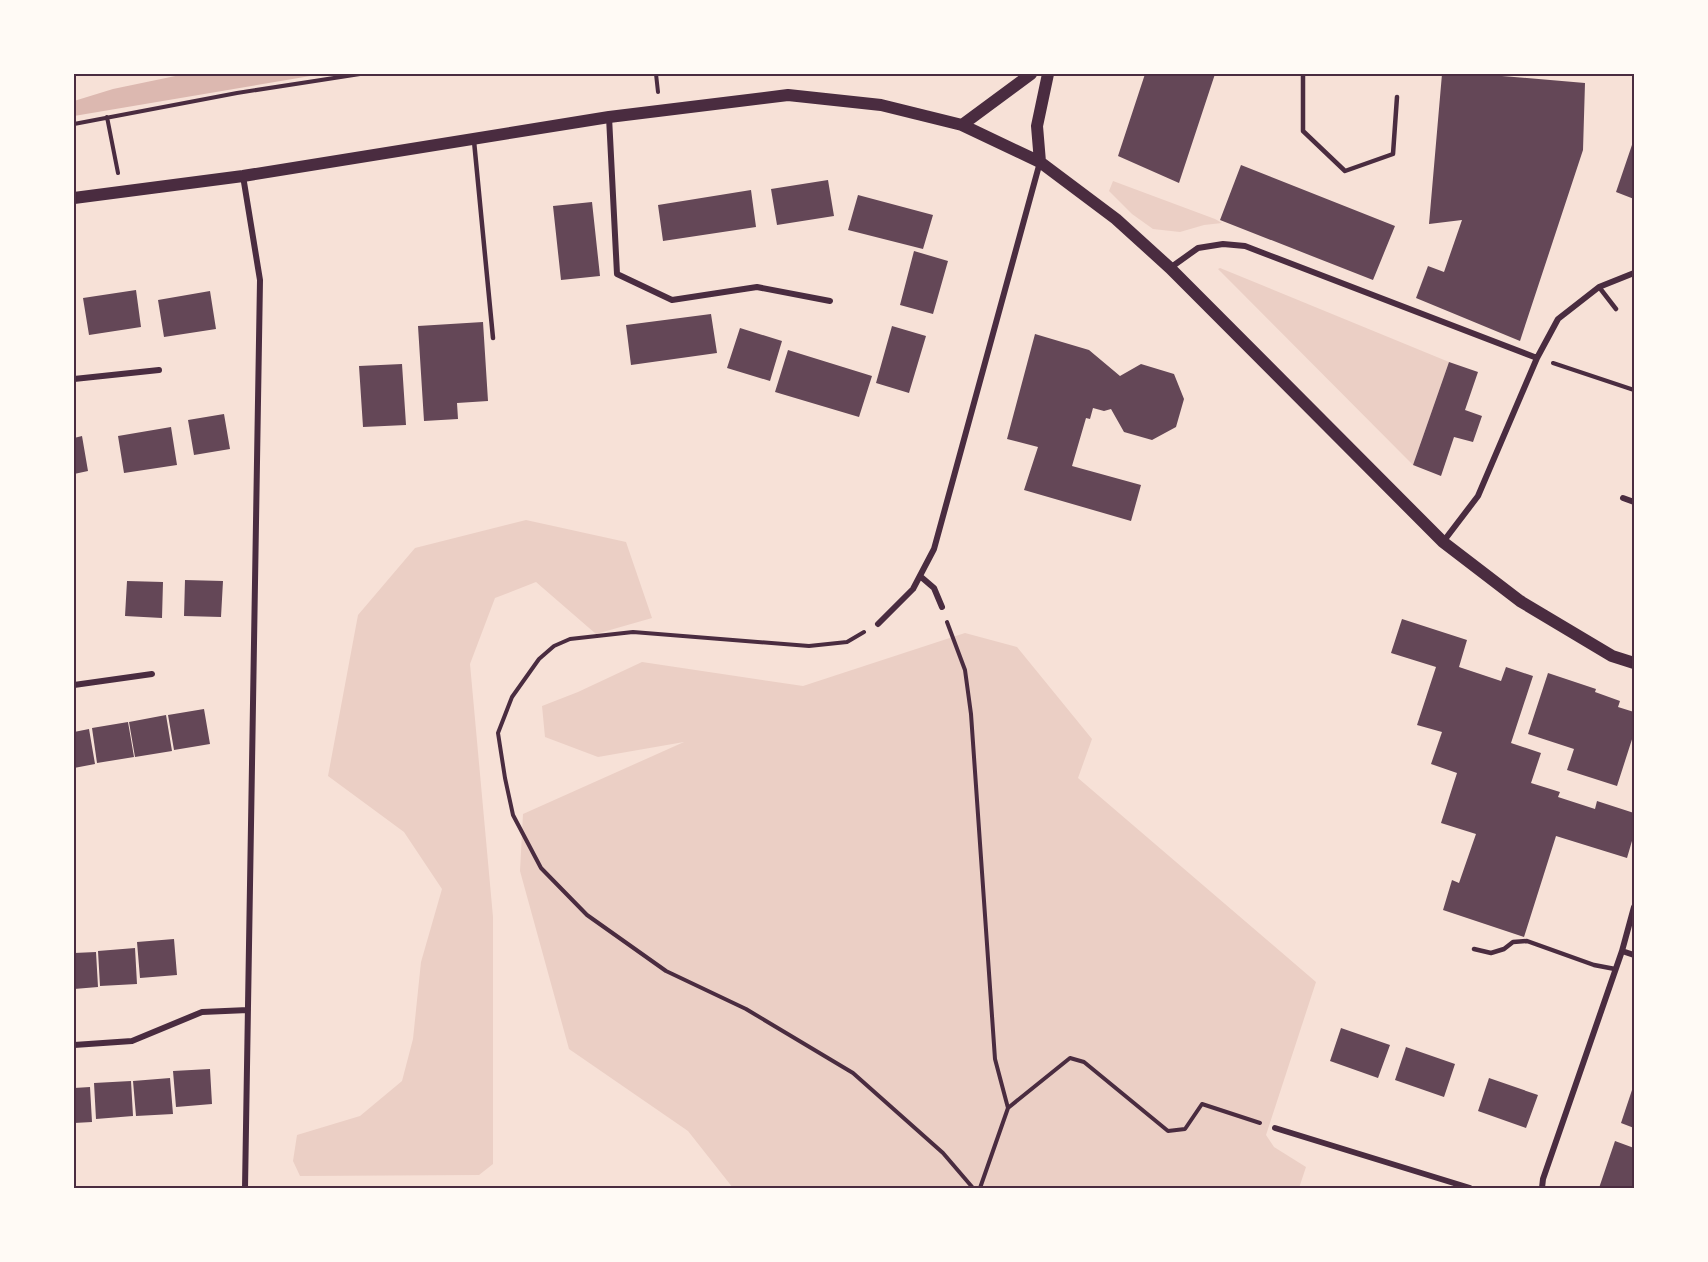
<svg xmlns="http://www.w3.org/2000/svg" width="1708" height="1262" font-family="'Varela Round',sans-serif">
<style>
.green{fill:#ebcfc5}
.water{fill:#dcb8b0}
.building{fill:#644757}
.lines{fill:none;stroke-linecap:round;stroke-linejoin:round}
.path{stroke:#4a2c40;stroke-width:4}
.service{stroke:#4a2c40;stroke-width:4.5}
.minor{stroke:#4a2c40;stroke-width:6}
.secondary{stroke:#4a2c40;stroke-width:12}
.neatline{fill:none;stroke:#4a2c40;stroke-width:2}
</style>
<rect width="100%" height="100%" fill="#f7e1d7"/>
<path class="green" d="M 1113,181 L 1215,219 L 1222,223 L 1204,225 L 1180,232 L 1153,229 L 1132,214 L 1109,191 Z
M 1220,268 L 1449,362 L 1413,465 L 1221,272 L 1218,269 Z
M 526,520 L 626,542 L 652,618 L 596,634 L 536,582 L 495,598 L 470,664 L 493,917 L 493,1164 L 479,1175 L 300,1176 L 293,1161 L 297,1135 L 360,1116 L 402,1081 L 413,1039 L 421,962 L 442,889 L 404,832 L 328,776 L 358,615 L 415,548 Z
M 965,633 L 1017,647 L 1092,739 L 1078,778 L 1316,982 L 1266,1135 L 1274,1147 L 1306,1167 L 1299,1188 L 733,1188 L 688,1131 L 569,1049 L 520,871 L 523,814 L 684,742 L 598,757 L 545,737 L 542,706 L 578,692 L 642,662 L 803,686 Z"/>
<path class="water" d="M 185,74 L 322,74 L 74,116 L 74,101 L 113,89 Z"/>
<path class="building" d="M 1145,74 L 1215,74 L 1179,183 L 1118,156 Z
M 1442,74 L 1478,74 L 1585,83 L 1583,150 L 1520,341 L 1416,298 L 1428,266 L 1444,272 L 1462,220 L 1429,224 Z
M 1634,139 L 1634,199 L 1616,192 Z
M 1241,165 L 1395,226 L 1373,280 L 1220,220 Z
M 828,180 L 834,216 L 777,225 L 771,189 Z
M 751,190 L 756,227 L 663,241 L 658,205 Z
M 858,195 L 933,215 L 923,249 L 848,230 Z
M 592,202 L 600,276 L 561,280 L 553,206 Z
M 914,251 L 948,261 L 933,314 L 900,305 Z
M 136,290 L 141,327 L 89,335 L 83,298 Z
M 210,291 L 216,329 L 164,337 L 158,300 Z
M 711,314 L 717,353 L 631,365 L 626,325 Z
M 483,322 L 488,401 L 457,403 L 458,419 L 424,421 L 418,326 Z
M 892,326 L 926,336 L 909,393 L 876,383 Z
M 740,328 L 782,341 L 770,381 L 727,368 Z
M 1035,334 L 1089,350 L 1120,376 L 1141,364 L 1174,374 L 1184,399 L 1176,427 L 1152,440 L 1124,432 L 1111,409 L 1104,411 L 1093,408 L 1090,419 L 1086,418 L 1072,466 L 1141,485 L 1131,521 L 1024,490 L 1038,447 L 1007,439 Z
M 788,350 L 872,376 L 859,417 L 775,392 Z
M 1449,362 L 1478,372 L 1465,410 L 1482,416 L 1473,442 L 1454,437 L 1441,476 L 1413,465 Z
M 402,364 L 406,425 L 363,427 L 359,366 Z
M 224,414 L 230,449 L 194,455 L 188,420 Z
M 171,427 L 177,465 L 124,473 L 118,436 Z
M 82,436 L 88,471 L 74,474 L 74,438 Z
M 185,580 L 223,581 L 221,617 L 184,616 Z
M 127,581 L 163,582 L 162,618 L 125,616 Z
M 1402,619 L 1467,640 L 1459,667 L 1501,681 L 1506,667 L 1533,676 L 1511,743 L 1541,753 L 1531,783 L 1560,792 L 1558,797 L 1595,809 L 1597,801 L 1634,813 L 1634,834 L 1627,858 L 1556,836 L 1524,937 L 1443,910 L 1452,880 L 1459,883 L 1476,834 L 1441,823 L 1457,773 L 1431,764 L 1442,732 L 1417,725 L 1436,667 L 1391,653 Z
M 1548,673 L 1596,689 L 1595,692 L 1620,701 L 1618,707 L 1634,712 L 1634,733 L 1617,786 L 1567,770 L 1574,749 L 1528,734 Z
M 204,709 L 210,744 L 174,750 L 168,715 Z
M 166,715 L 172,751 L 135,757 L 129,722 Z
M 128,722 L 134,757 L 97,763 L 92,728 Z
M 89,729 L 95,764 L 74,768 L 74,732 Z
M 174,939 L 177,975 L 140,978 L 137,942 Z
M 135,948 L 137,984 L 100,986 L 98,951 Z
M 96,952 L 98,987 L 74,989 L 74,953 Z
M 1341,1028 L 1390,1045 L 1378,1078 L 1330,1061 Z
M 1406,1047 L 1455,1064 L 1444,1097 L 1395,1080 Z
M 210,1069 L 212,1104 L 176,1107 L 173,1071 Z
M 170,1078 L 173,1114 L 136,1116 L 133,1081 Z
M 1489,1078 L 1538,1095 L 1526,1128 L 1478,1111 Z
M 131,1081 L 133,1116 L 96,1119 L 94,1083 Z
M 1634,1084 L 1634,1128 L 1621,1123 Z
M 90,1087 L 92,1122 L 74,1123 L 74,1088 Z
M 1615,1141 L 1634,1148 L 1634,1188 L 1599,1188 Z"/>
<g class="lines">
<path class="path" d="M 656,74 L 658,92
M 107,117 L 118,173
M 74,124 L 237,93 L 360,74
M 1553,363 L 1634,390
M 947,622 L 965,670 L 971,714 L 995,1059 L 1008,1108
M 864,632 L 847,642 L 809,646 L 633,632 L 570,639 L 554,646 L 539,659 L 512,697 L 498,733 L 505,778 L 513,815 L 541,868 L 587,915 L 666,971 L 746,1009 L 853,1073 L 943,1153 L 973,1188
M 980,1188 L 1008,1108 L 1070,1058 L 1084,1062 L 1168,1131 L 1185,1129 L 1202,1104 L 1260,1123"/>
<path class="service" d="M 1303,74 L 1303,131 L 1345,171 L 1393,154 L 1397,97
M 474,141 L 493,338
M 1599,287 L 1616,309
M 1474,949 L 1491,953 L 1504,949 L 1513,942 L 1527,941 L 1594,965 L 1615,969"/>
<path class="minor" d="M 609,117 L 617,274 L 672,300 L 757,287 L 830,301
M 243,176 L 260,280 L 245,1188
M 1170,268 L 1198,248 L 1223,244 L 1245,246 L 1537,358
M 74,379 L 159,370
M 1623,498 L 1634,502
M 1443,542 L 1478,496 L 1537,358 L 1558,319 L 1599,287 L 1634,273
M 920,576 L 934,588 L 942,607
M 878,624 L 913,589 L 934,549 L 1040,162
M 74,685 L 152,674
M 1622,951 L 1634,955
M 74,1045 L 132,1041 L 202,1012 L 248,1010
M 1275,1128 L 1470,1188
M 1542,1188 L 1543,1179 L 1622,951 L 1634,907"/>
<path class="secondary" d="M 962,125 L 1031,74
M 1040,162 L 1037,126 L 1048,74
M 74,198 L 243,176 L 609,117 L 788,95 L 881,105 L 962,125 L 1040,162 L 1116,219 L 1170,268 L 1443,542 L 1520,601 L 1612,656 L 1634,663"/>
</g>
<rect width="1708" height="1262" fill="none" stroke="#fffaf5" stroke-width="150"/>
<rect x="75" y="75" width="1558" height="1112" class="neatline"/>
</svg>
